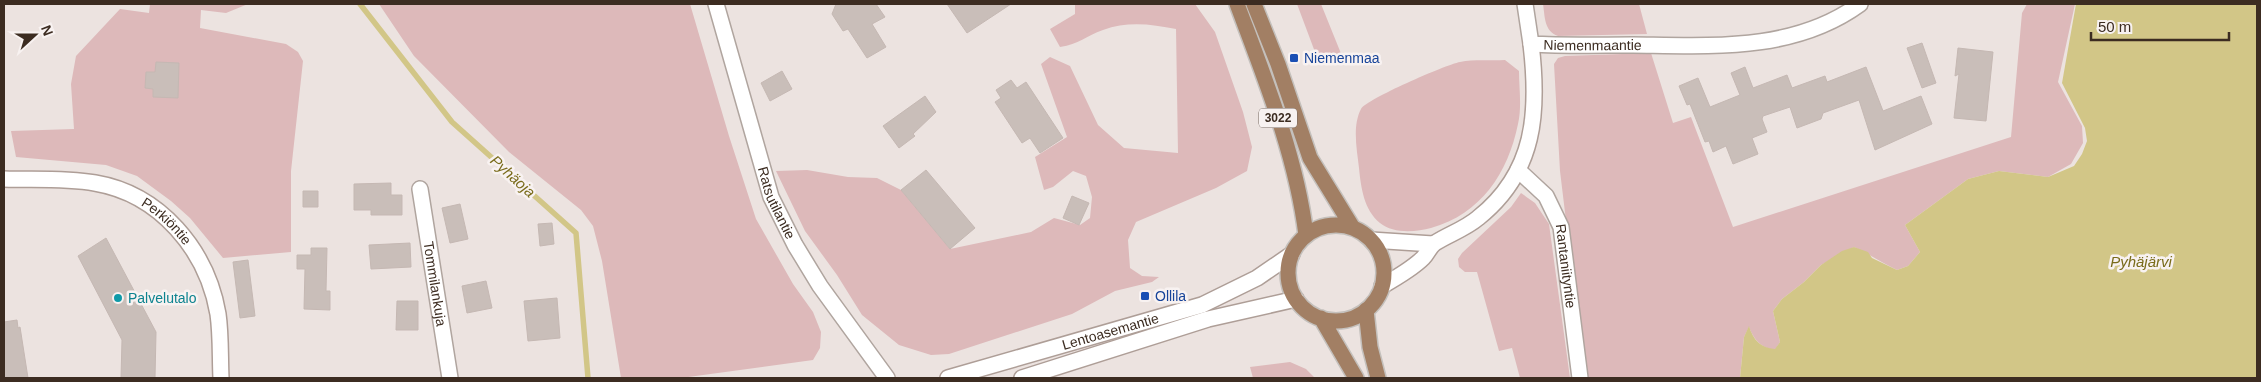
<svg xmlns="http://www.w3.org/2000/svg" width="2261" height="382" font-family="Arial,sans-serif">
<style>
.green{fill:#ddb9ba}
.water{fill:#d2c687}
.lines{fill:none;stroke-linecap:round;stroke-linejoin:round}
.stream{stroke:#d2c687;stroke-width:5.5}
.building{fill:#c9beb9;stroke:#c5b8b3}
.street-casing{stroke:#b0a59f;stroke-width:18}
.secondary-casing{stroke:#ae9e97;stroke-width:18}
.primary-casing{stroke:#c4c0bc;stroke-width:18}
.street{stroke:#fff;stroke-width:15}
.secondary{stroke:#fff;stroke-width:15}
.primary{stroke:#a27f64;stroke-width:15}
.transit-dot{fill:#1a4fb4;stroke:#f8f2f1;stroke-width:2}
.culture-dot{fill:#0f9aa8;stroke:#f8f2f1;stroke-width:2}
.labels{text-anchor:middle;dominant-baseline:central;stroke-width:5;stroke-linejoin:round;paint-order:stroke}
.shield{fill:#f8f2f1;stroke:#74675f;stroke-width:1}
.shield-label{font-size:12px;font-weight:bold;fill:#3c2c21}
.street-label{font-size:14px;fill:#3c2c21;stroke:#f8f2f1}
.transit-label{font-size:14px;fill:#164399;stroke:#f8f2f1;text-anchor:start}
.culture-label{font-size:14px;fill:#0d838f;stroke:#f8f2f1;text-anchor:start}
.water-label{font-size:15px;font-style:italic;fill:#796b1a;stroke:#f8f2f1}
</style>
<rect width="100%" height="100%" fill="#ece3e0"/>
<path class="green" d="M 150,4 L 248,4 L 226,13 L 201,10 L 200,28 L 286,44 L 298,52 L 303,61 L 291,171 L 291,252 L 223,258 L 190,218 L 171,201 L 137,176 L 106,165 L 16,157 L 11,131 L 74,129 L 71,84 L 76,56 L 120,9 L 149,13 Z
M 379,4 L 690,4 L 729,136 L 756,219 L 793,284 L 813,312 L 821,332 L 820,348 L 813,360 L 681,378 L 621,378 L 602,261 L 593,226 L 581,210 L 509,152 L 414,56 Z
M 1075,4 L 1195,4 L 1215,32 L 1243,112 L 1252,147 L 1247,171 L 1216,188 L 1136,222 L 1128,240 L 1130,268 L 1142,276 L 1159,277 L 1152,282 L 1115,291 L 1072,314 L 949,354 L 931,355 L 899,345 L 862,315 L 837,275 L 805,231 L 776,171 L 807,170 L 848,177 L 877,178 L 901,190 L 950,249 L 1031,232 L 1054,218 L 1080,225 L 1090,218 L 1092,197 L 1086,176 L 1073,171 L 1053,187 L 1044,190 L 1035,157 L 1067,137 L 1041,64 L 1050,57 L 1070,66 L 1098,125 L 1124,148 L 1178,153 L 1176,29 C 1151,24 1127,21 1103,30 C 1086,36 1079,44 1060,47 L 1050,29 L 1075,14 Z
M 1297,4 L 1321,4 L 1342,56 L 1318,60 Z
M 1543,4 L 1639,4 L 1647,34 L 1558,36 C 1544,31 1545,17 1543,4 Z
M 2027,4 L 2075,4 L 2058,82 L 2082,126 L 2083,143 L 2071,164 L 2048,177 L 1999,171 L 1968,179 L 1905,225 L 1920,252 L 1908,266 L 1897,270 C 1881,262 1869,254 1854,247 L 1821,265 L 1804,282 L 1782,299 L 1773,311 L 1780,342 L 1775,350 C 1761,348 1754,340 1749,327 L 1744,337 L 1740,378 L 1585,378 L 1560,171 L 1554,64 L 1558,58 L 1565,56 L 1651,53 L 1673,123 L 1691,117 L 1733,227 L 2011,137 L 2022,13 Z
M 1505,60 L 1519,71 C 1519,87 1522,107 1518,124 C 1508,173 1481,214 1431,228 C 1416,232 1393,234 1380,223 C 1364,210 1361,188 1359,168 C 1357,150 1352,126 1361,109 C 1367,99 1445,65 1460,62 C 1474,59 1491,61 1505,60 Z
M 1521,193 L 1535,203 L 1549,224 L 1570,378 L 1520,378 L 1512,348 L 1499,351 L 1477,272 L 1465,272 L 1459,267 L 1458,259 L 1462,253 L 1511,207 Z
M 1290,362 L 1306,369 L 1315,378 L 1253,378 L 1250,367 Z"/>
<path class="water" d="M 2076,4 L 2257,4 L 2257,378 L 1740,378 L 1744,337 L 1749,326 C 1753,340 1761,348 1775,349 L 1780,342 L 1773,311 L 1782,299 L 1804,282 L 1821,265 L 1842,251 L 1854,247 L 1868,252 L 1872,258 L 1897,270 L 1908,266 L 1920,252 L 1905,225 L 1968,179 L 1999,171 L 2048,177 L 2074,166 L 2082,154 L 2087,141 L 2085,128 L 2062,83 Z"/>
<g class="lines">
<path class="stream" d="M 360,4 L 452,122 L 576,233 L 588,378"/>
</g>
<path class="building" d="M 836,4 L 876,4 L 885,17 L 872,24 L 886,47 L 867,58 L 848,29 L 843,31 L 832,14 Z
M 947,4 L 1011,4 L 967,33 Z
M 1922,43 L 1936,83 L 1922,88 L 1907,48 Z
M 1958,48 L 1993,52 L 1986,121 L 1954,118 L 1959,74 L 1955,76 Z
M 156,62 L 179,63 L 178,98 L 153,97 L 153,89 L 145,88 L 146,72 L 155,72 Z
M 1745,67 L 1753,88 L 1787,75 L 1792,88 L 1825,76 L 1827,82 L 1866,67 L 1883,111 L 1921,96 L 1932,124 L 1875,150 L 1859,100 L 1823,113 L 1821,119 L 1797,128 L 1790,107 L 1763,116 L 1762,119 L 1767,132 L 1752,138 L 1758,154 L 1733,164 L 1726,146 L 1713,152 L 1709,141 L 1705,142 L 1690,104 L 1687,105 L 1679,86 L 1698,78 L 1710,107 L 1740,95 L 1731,73 Z
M 782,71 L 792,89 L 770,101 L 761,83 Z
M 1011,80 L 1017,88 L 1026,82 L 1063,138 L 1040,153 L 1030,138 L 1022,143 L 995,102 L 1001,98 L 996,90 Z
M 925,96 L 936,112 L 913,134 L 915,136 L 899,148 L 883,126 Z
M 926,170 L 975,228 L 950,249 L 901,190 Z
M 391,183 L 391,195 L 402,195 L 402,215 L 371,215 L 371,210 L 354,210 L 354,184 Z
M 303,191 L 318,191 L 318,207 L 303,207 Z
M 1072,196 L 1089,203 L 1079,225 L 1063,218 Z
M 460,204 L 468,239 L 450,243 L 442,208 Z
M 552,223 L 554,244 L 540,246 L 538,224 Z
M 106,238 L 156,332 L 155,378 L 121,378 L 122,340 L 78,256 Z
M 410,243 L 411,267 L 371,269 L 369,245 Z
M 311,248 L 327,248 L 326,291 L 330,291 L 330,310 L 304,309 L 305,269 L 297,269 L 297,255 L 311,255 Z
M 248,260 L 255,316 L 240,318 L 233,262 Z
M 486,281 L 492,308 L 467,313 L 462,286 Z
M 557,298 L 560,338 L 528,341 L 524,301 Z
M 397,301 L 418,301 L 418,330 L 396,330 Z
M 17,320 L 18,328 L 20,327 L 28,378 L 4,378 L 4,322 Z"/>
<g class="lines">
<defs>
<g id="street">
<path id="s1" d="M 716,4 L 771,197 L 795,245 L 820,286 L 887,378"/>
<path id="s2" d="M 1525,4 L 1531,44 C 1565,46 1599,45 1633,45 C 1712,46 1794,52 1860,4"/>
<path id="s3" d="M 1518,170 L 1546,196 L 1561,227 L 1580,378"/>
<path id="s4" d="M 420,189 L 450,378"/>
</g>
<g id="secondary">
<path id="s5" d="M 4,179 C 34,180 65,178 95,183 C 160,194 207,250 218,314 C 221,335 220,357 221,378"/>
<path d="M 1371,240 L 1433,244"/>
<path d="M 1382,286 C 1396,278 1412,269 1423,258 C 1428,253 1430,246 1435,243 C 1449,234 1465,229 1478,218 C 1536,172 1539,111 1531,44"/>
<path id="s6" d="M 948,378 L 1202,305 L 1257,278 L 1292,254"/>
<path d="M 1022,378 L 1208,319 L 1296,299"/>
</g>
<path id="primary" d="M 1237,4 C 1265,79 1296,155 1306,235
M 1254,4 L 1278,64 L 1310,158 L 1353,228
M1288 273a48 48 0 1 1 96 0a48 48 0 1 1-96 0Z
M 1366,310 L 1370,347 L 1378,378
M 1321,318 L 1356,378"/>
</defs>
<use href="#street" class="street-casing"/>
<use href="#secondary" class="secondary-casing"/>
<use href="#primary" class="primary-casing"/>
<use href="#street" class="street"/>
<use href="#secondary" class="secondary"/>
<use href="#primary" class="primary"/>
</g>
<g class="transit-dot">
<rect x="1289" y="53" width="10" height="10" rx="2.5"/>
<rect x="1140" y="291" width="10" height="10" rx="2.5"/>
</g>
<circle class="culture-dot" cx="118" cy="298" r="5"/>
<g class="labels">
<rect class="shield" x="1259" y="108.5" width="38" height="19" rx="4"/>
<g class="shield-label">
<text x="1278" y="118">3022</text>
</g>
<g class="street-label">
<text stroke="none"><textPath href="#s2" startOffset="102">Niemenmaantie</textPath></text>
<text stroke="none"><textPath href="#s1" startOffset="208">Ratsutilantie</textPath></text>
<text stroke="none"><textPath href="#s5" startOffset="174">Perkiöntie</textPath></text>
<text stroke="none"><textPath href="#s3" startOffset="112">Rantaniityntie</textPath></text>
<text stroke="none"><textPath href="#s4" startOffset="96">Tommilankuja</textPath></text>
<text stroke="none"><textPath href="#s6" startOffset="169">Lentoasemantie</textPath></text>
</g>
<g class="transit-label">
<text x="1304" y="58">Niemenmaa</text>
<text x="1155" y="296">Ollila</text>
</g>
<g class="culture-label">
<text x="128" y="298">Palvelutalo</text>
</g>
<g class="water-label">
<text transform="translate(513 176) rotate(42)">Pyhäoja</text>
<text x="2141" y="261">Pyhäjärvi</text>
</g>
</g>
<rect width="2261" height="382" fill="none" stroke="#3c2c21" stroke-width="10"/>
<g transform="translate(35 35) rotate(69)" stroke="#f8f2f1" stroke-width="4" paint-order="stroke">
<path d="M0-4L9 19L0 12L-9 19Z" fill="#3c2c21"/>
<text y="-8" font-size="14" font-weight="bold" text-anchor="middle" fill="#3c2c21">N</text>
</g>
<path d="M2091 32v8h138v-8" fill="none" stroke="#3c2c21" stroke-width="2.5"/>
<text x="2098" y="32" font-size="15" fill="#3c2c21" stroke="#f8f2f1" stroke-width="4" paint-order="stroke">50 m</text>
</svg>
